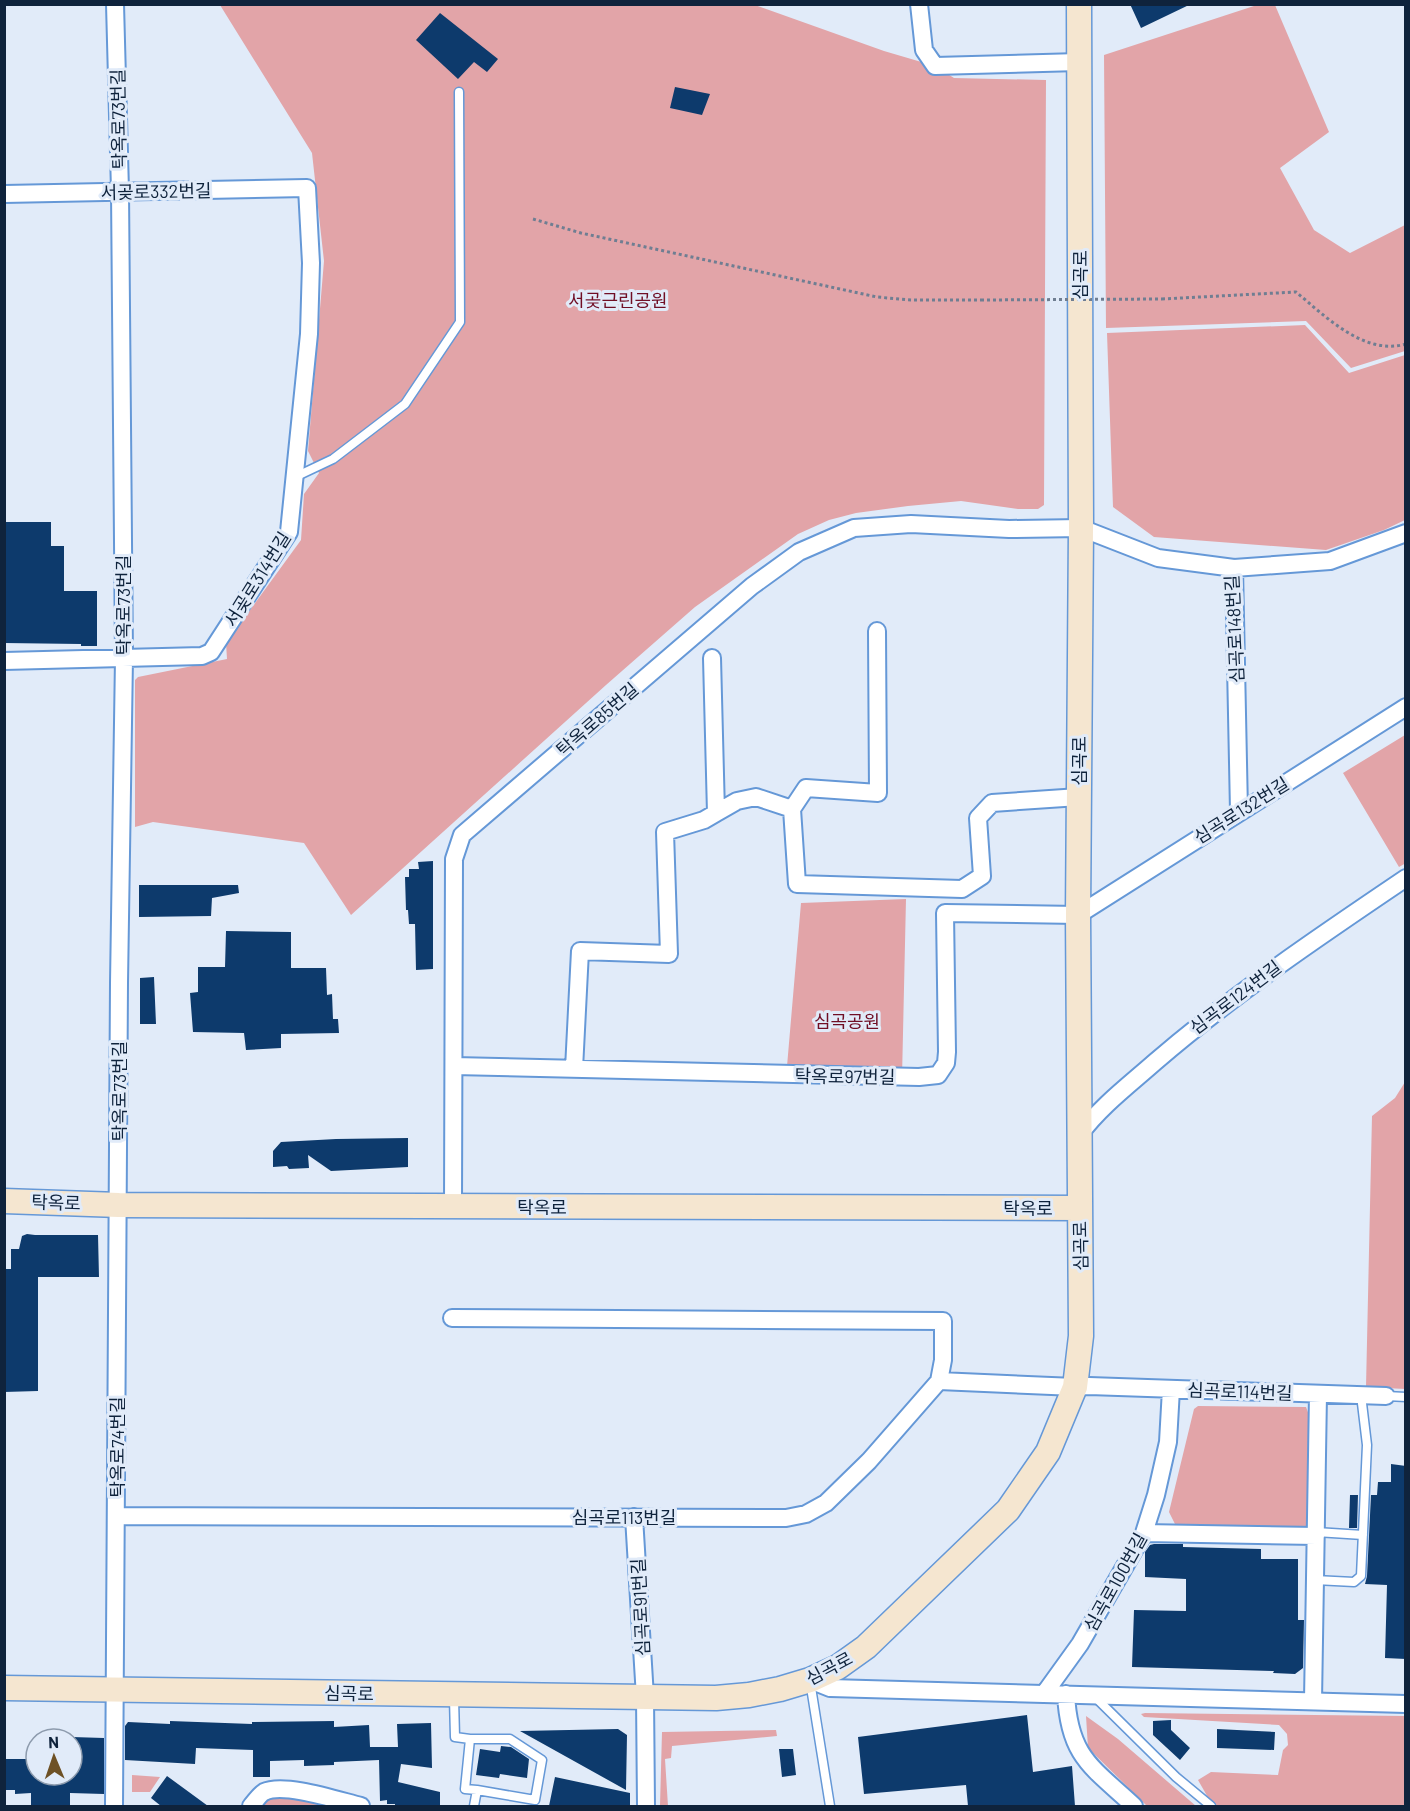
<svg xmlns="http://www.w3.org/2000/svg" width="1410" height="1811" font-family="Barlow,'Noto Sans KR',sans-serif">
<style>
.green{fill:#e2a4a8}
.building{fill:#0d3a6c}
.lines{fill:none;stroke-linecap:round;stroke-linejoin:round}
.lane-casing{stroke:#6598d7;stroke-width:11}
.street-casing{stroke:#6598d7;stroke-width:20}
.secondary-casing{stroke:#6598d7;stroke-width:27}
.path{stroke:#6f7e92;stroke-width:3;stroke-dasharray:3 3;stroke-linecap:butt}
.lane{stroke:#fff;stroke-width:8}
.street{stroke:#fff;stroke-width:16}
.secondary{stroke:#f5e6d0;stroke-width:24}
.path-bridge{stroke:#6f7e92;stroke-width:3;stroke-dasharray:3 3;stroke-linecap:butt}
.labels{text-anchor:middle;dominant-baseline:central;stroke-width:6;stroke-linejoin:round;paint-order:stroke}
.street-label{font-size:18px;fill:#0f233c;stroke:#e1ebf9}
.park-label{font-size:18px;fill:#700e25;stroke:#e1ebf9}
</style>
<rect width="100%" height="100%" fill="#e1ebf9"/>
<path class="green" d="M 220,5 L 755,5 L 884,51 L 935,66 L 954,78 L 1046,80 L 1044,505 L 1038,509 L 1018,509 L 961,501 L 908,506 L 856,513 L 829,520 L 798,534 L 695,607 L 606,685 L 351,915 L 304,843 L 153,822 L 135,827 L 135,680 L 138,677 L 227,659 L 226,643 L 301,540 L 304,494 L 319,473 L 308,451 L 324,261 L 312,153 Z
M 1257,5 L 1275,5 L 1329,132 L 1280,168 L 1314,230 L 1350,253 L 1405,225 L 1405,351 L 1351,368 L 1306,321 L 1106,328 L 1104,55 Z
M 1305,325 L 1349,373 L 1405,355 L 1405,520 L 1384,530 L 1326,550 L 1154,537 L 1113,507 L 1107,333 Z
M 1405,735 L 1406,863 L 1399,867 L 1343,773 Z
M 906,899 L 902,1078 L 786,1078 L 801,903 Z
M 1405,1082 L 1405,1389 L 1366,1387 L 1372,1116 L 1395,1098 Z
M 1198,1406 L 1306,1407 L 1309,1415 L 1308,1525 L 1302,1531 L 1176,1526 L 1169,1512 L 1194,1409 Z
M 1145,1713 L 1405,1716 L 1405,1806 L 1218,1806 L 1210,1801 L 1198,1780 L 1211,1772 L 1278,1775 L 1283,1750 L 1288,1745 L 1287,1734 L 1279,1725 L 1144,1717 L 1141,1714 Z
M 1086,1716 L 1118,1739 L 1196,1806 L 1147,1806 L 1088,1748 Z
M 776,1730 L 777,1736 L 672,1746 L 671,1758 L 665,1759 L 668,1806 L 660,1806 L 662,1732 Z
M 132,1775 L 160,1777 L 150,1792 L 132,1792 Z
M 274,1795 L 298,1795 L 337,1806 L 262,1806 Z"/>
<path class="building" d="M 1130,4 L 1191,4 L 1141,28 Z
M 440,13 L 498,59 L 487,72 L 474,62 L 458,79 L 416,40 Z
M 675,87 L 710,94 L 702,115 L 670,108 Z
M 4,522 L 51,522 L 51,546 L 64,546 L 64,591 L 97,591 L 97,646 L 81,646 L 81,644 L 4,643 Z
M 433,861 L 433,969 L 416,970 L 415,924 L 409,924 L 408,910 L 406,910 L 405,877 L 409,877 L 409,869 L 419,869 L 418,862 Z
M 139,885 L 238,885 L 239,893 L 212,898 L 211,916 L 139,917 Z
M 226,931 L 291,932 L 291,968 L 326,968 L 327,995 L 332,994 L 333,1019 L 338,1019 L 339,1033 L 281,1034 L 281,1048 L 246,1050 L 244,1033 L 193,1032 L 190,993 L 198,992 L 198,967 L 225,967 Z
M 154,977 L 156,1024 L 140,1024 L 140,978 Z
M 408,1138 L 408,1167 L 331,1171 L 308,1155 L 309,1168 L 289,1169 L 287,1166 L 273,1167 L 273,1151 L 281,1142 L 336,1139 Z
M 27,1234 L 35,1235 L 98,1235 L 99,1277 L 38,1277 L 38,1391 L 4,1392 L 4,1269 L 11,1269 L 11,1249 L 19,1249 L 22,1236 Z
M 1391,1464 L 1406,1466 L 1406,1659 L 1385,1658 L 1387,1585 L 1365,1584 L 1367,1576 L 1371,1495 L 1377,1495 L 1378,1482 L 1391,1482 Z
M 1350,1495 L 1358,1495 L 1357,1528 L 1349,1528 Z
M 1154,1544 L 1183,1544 L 1183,1547 L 1261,1549 L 1261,1559 L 1298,1559 L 1298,1620 L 1304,1620 L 1303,1668 L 1295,1674 L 1273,1673 L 1274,1671 L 1132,1667 L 1134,1610 L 1186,1611 L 1186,1579 L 1145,1577 L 1145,1552 L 1150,1545 Z
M 1027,1715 L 1033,1772 L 1072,1766 L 1075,1806 L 968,1806 L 966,1785 L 864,1794 L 858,1737 Z
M 1171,1720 L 1171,1730 L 1190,1748 L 1180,1760 L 1153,1735 L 1153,1721 Z
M 170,1721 L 252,1724 L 252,1722 L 334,1721 L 334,1727 L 369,1725 L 370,1747 L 398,1747 L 397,1724 L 431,1723 L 432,1768 L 401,1764 L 398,1782 L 440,1792 L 440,1806 L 395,1806 L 395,1804 L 387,1804 L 387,1800 L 380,1801 L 379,1760 L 334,1762 L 334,1765 L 304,1766 L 304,1760 L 270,1761 L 270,1777 L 253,1777 L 253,1750 L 196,1748 L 195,1764 L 125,1760 L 125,1726 L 128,1722 L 170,1724 Z
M 618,1729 L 627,1735 L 626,1790 L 520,1731 Z
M 1217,1729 L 1275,1732 L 1274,1750 L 1217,1748 Z
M 72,1737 L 104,1738 L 104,1794 L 70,1793 L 70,1806 L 31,1806 L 31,1793 L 15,1794 L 15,1790 L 4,1790 L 4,1759 L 36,1759 L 36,1775 L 72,1775 Z
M 501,1746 L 511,1747 L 529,1759 L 527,1778 L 500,1774 L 499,1778 L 476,1775 L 480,1749 L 500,1752 Z
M 779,1749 L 793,1749 L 796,1775 L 782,1777 Z
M 167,1776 L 208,1806 L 161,1806 L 151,1798 Z
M 555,1777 L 630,1793 L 630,1806 L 549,1806 Z"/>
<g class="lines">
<defs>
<path id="lane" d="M 295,477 L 333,459 L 405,404 L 460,322 L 459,92
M 1386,1396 L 1406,1397
M 1316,1532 L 1363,1535
M 1315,1580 L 1354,1582 L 1361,1576 L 1367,1445 L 1361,1395
M 810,1681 L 830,1806
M 454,1698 L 455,1737 L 470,1739 L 465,1789 L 477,1790 L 474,1806
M 1096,1698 L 1176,1777 L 1211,1806
M 470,1739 L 510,1739 L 542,1760 L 535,1800 L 477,1790"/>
<path id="street" d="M 919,4 L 924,50 L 935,66 L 1079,62
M 4,194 L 307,188 L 311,263 L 309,334 L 289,532 L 211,652 L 202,656 L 4,661
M 1234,568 L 1239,811
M 877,631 L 878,793 L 806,788 L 792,809 L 797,884 L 962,889 L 982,876 L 978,818 L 992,803 L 1079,797
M 716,813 L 737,801 L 756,797 L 792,809
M 454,1066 L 919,1077 L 938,1075 L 946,1063 L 947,1052 L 945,913 L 1078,915 L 1406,707
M 574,1069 L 580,951 L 669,954 L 665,832 L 704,820 L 716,813 L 712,658
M 1080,1134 C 1101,1106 1129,1085 1155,1062 C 1234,994 1320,936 1406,878
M 453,1207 L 454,859 L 462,835 L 752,586 L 799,552 L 854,528 L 911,524 L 1009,529 L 1081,528 L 1158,558 L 1234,568 L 1330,561 L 1406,533
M 939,1381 L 1075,1387 L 1089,1386 L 1386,1396
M 116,1516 L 786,1518 L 806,1514 L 826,1503 L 869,1461 L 939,1381 L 943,1360 L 943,1321 L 452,1318
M 634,1517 L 645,1697 L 646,1806
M 1144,1533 L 1316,1536
M 810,1680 L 830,1688 L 1406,1704
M 1044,1694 L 1080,1644 L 1144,1533 L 1156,1495 L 1168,1442 L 1171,1389
M 1066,1694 C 1069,1757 1092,1767 1134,1806
M 1313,1701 L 1318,1394
M 114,1806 L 119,983 L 124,658 L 120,191 L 115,4
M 251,1806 C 255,1802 259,1795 264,1792 C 284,1782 340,1801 361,1806"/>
<path id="secondary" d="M 4,1201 L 119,1205 L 1080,1208
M 4,1688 L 716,1698 L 749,1695 L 780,1689 L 810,1680 L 838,1667 L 866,1647 L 1008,1510 L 1048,1452 L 1075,1387 L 1081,1336 L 1078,915 L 1081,528 L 1079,4"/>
</defs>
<use href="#lane" class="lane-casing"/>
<use href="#street" class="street-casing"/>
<use href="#secondary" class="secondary-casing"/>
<path class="path" d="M 533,219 L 581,233 L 877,297 L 911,300 L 981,300
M 1162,299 L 1296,292 C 1325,316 1364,356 1406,344"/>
<use href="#lane" class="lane"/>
<use href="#street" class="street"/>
<use href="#secondary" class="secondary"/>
<path class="path-bridge" d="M 981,300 L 1162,299"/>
</g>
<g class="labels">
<g class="street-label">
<text transform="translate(118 119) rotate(-91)">탁옥로73번길</text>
<text transform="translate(156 191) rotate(-1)">서곶로332번길</text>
<text transform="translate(1080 275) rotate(-90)">심곡로</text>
<text transform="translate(257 579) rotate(-58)">서곶로314번길</text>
<text transform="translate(123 605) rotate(-90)">탁옥로73번길</text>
<text transform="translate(1234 629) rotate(-93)">심곡로148번길</text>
<text transform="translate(597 719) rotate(-41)">탁옥로85번길</text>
<text transform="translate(1079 761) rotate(-90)">심곡로</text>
<text transform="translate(1241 810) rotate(-32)">심곡로132번길</text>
<text transform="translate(1235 997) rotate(-37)">심곡로124번길</text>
<text transform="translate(845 1076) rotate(1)">탁옥로97번길</text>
<text transform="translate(119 1091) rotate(-90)">탁옥로73번길</text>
<text transform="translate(56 1202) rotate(2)">탁옥로</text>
<text x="542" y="1207">탁옥로</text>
<text x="1028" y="1208">탁옥로</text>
<text transform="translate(1080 1246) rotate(-91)">심곡로</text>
<text transform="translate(1240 1391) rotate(2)">심곡로114번길</text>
<text transform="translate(117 1447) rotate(-90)">탁옥로74번길</text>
<text x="624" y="1517">심곡로113번길</text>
<text transform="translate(1115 1582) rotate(-61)">심곡로100번길</text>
<text transform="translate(640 1607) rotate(-93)">심곡로91번길</text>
<text transform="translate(829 1668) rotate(-28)">심곡로</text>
<text transform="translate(349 1693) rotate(1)">심곡로</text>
</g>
<g class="park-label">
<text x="618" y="300">서곶근린공원</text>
<text x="847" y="1021">심곡공원</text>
</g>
</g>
<rect width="1410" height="1811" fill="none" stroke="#0f233c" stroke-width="12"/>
<g transform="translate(54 1757) rotate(358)"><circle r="28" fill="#e1ebf9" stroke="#8d9bad" stroke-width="1.5"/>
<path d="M0-4.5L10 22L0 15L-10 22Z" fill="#6e5125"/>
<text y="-9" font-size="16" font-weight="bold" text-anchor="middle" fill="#0f233c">N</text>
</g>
</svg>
